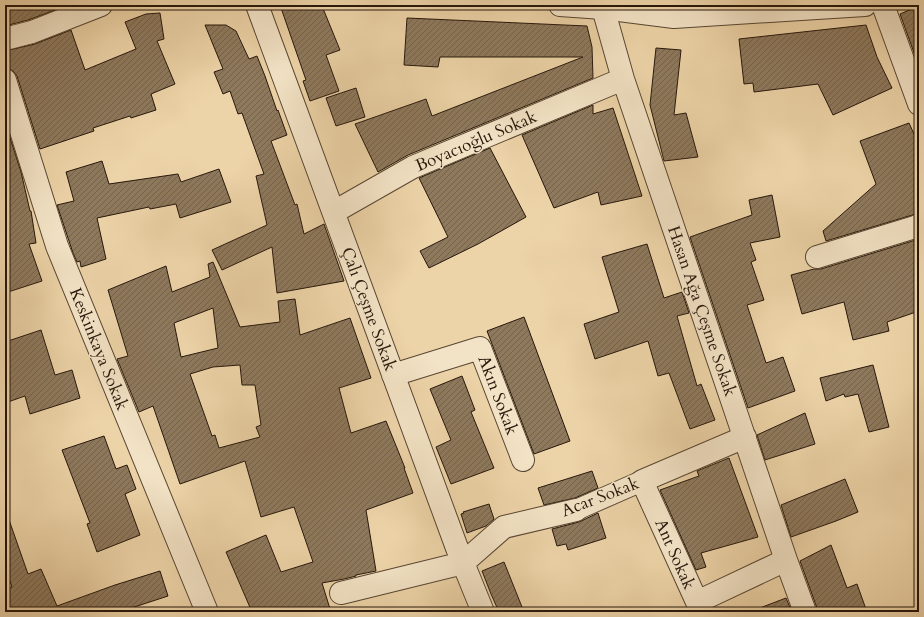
<svg xmlns="http://www.w3.org/2000/svg" width="924" height="617" font-family="Cardo,serif">
<style>
.building{fill:url(#building-hatch);stroke:#27170b;fill-rule:evenodd}
.lines{fill:none;stroke-linecap:round;stroke-linejoin:round}
.pedestrian-casing{stroke:#584632;stroke-width:22}
.minor-casing{stroke:#584632;stroke-width:24}
.tertiary-casing{stroke:#584632;stroke-width:24}
.pedestrian{stroke:#f3e3c6;stroke-width:20}
.minor{stroke:#f3e3c6;stroke-width:22}
.tertiary{stroke:#f3e3c6;stroke-width:22}
.labels{text-anchor:middle;dominant-baseline:central;stroke-width:3;stroke-linejoin:round;paint-order:stroke}
.street-label{font-size:17px;fill:#27170b;stroke:#f3e3c6}
</style>
<defs>
<pattern id="building-hatch" width="6" height="6" patternUnits="userSpaceOnUse"><rect width="6" height="6" fill="#8e795d"/><path d="M-1 1l2-2M0 6l6-6M5 7l2-2" fill="none" stroke="#74624b"/></pattern>
</defs>
<rect width="100%" height="100%" fill="#edd4a8"/>
<filter id="stains"><feTurbulence type="fractalNoise" baseFrequency=".005" numOctaves="4"/><feColorMatrix values="0 0 0 0 .2 0 0 0 0 .09 0 0 0 0 .02 0 0 0 .5 -.17"/></filter>
<radialGradient id="worn" r=".72"><stop offset=".6" stop-color="#630" stop-opacity="0"/><stop offset="1" stop-color="#630" stop-opacity=".3"/></radialGradient>
<path class="building" d="M 5,5 L 62,5 L 63,7 L 28,20 L 5,26 Z
M 280,5 L 322,6 L 340,50 L 326,55 L 339,91 L 310,101 L 303,81 L 306,80 Z
M 919,6 L 919,61 L 917,61 L 900,14 Z
M 160,13 L 164,39 L 157,41 L 175,84 L 151,94 L 156,110 L 131,118 L 130,116 L 93,128 L 94,131 L 40,149 L 17,76 L 13,71 L 8,68 L 5,68 L 5,51 L 35,44 L 71,30 L 85,70 L 136,49 L 125,22 L 146,14 Z
M 407,18 L 587,26 L 592,47 L 593,78 L 408,155 L 378,172 L 355,124 L 426,99 L 432,116 L 583,57 L 440,57 L 438,67 L 404,65 Z
M 205,25 L 226,25 L 236,31 L 249,59 L 257,56 L 265,76 L 277,111 L 278,110 L 287,135 L 271,141 L 295,205 L 297,204 L 304,234 L 324,224 L 344,281 L 277,293 L 272,247 L 222,270 L 212,250 L 267,225 L 256,176 L 264,174 L 242,113 L 238,114 L 230,91 L 223,94 L 214,72 L 223,69 Z
M 866,25 L 877,57 L 892,88 L 833,115 L 818,84 L 754,92 L 753,83 L 744,84 L 739,39 Z
M 656,48 L 681,50 L 674,115 L 686,113 L 698,157 L 664,161 L 650,105 Z
M 356,88 L 365,117 L 336,126 L 326,98 Z
M 593,105 L 593,114 L 613,108 L 642,196 L 601,205 L 598,192 L 554,208 L 522,135 Z
M 5,122 L 21,172 L 30,211 L 31,211 L 36,243 L 29,244 L 42,281 L 5,293 Z
M 909,123 L 919,145 L 919,213 L 826,241 L 823,231 L 876,184 L 860,141 Z
M 490,148 L 526,217 L 478,244 L 429,268 L 420,251 L 448,237 L 419,178 Z
M 102,161 L 109,184 L 178,174 L 181,182 L 219,169 L 231,202 L 180,218 L 176,204 L 150,209 L 149,207 L 97,218 L 106,259 L 81,267 L 80,261 L 77,262 L 73,253 L 57,205 L 74,201 L 66,172 Z
M 772,195 L 780,237 L 750,243 L 756,260 L 751,262 L 764,300 L 747,305 L 766,363 L 783,357 L 795,391 L 748,408 L 690,237 L 752,215 L 749,200 Z
M 919,239 L 919,311 L 887,322 L 889,331 L 853,340 L 844,302 L 802,314 L 791,275 L 814,269 L 821,269 Z
M 647,244 L 664,298 L 682,292 L 689,313 L 677,316 L 697,386 L 701,384 L 715,420 L 690,429 L 669,373 L 658,376 L 648,341 L 595,359 L 584,324 L 619,312 L 602,257 Z
M 213,262 L 240,327 L 280,322 L 278,301 L 295,299 L 300,335 L 350,318 L 371,378 L 339,388 L 351,433 L 386,421 L 405,468 L 404,468 L 413,493 L 366,510 L 376,571 L 356,575 L 356,576 L 344,579 L 322,583 L 331,612 L 252,612 L 226,552 L 266,535 L 281,572 L 313,562 L 294,507 L 261,517 L 245,461 L 180,484 L 153,406 L 139,412 L 117,359 L 128,356 L 108,290 L 166,266 L 172,292 L 210,277 L 208,264 ZM 213,308 L 218,348 L 181,357 L 174,323 ZM 240,365 L 242,385 L 255,385 L 261,425 L 256,427 L 260,437 L 219,448 L 215,435 L 212,436 L 190,374 L 213,367 Z
M 524,317 L 570,441 L 534,454 L 487,331 Z
M 41,330 L 55,375 L 72,370 L 80,398 L 30,414 L 25,396 L 5,403 L 5,342 Z
M 873,365 L 889,427 L 869,432 L 858,394 L 845,397 L 844,394 L 826,401 L 820,378 Z
M 462,376 L 475,410 L 471,412 L 494,468 L 451,484 L 436,447 L 451,440 L 430,389 Z
M 805,413 L 815,444 L 765,460 L 757,435 Z
M 104,436 L 116,469 L 127,465 L 136,489 L 125,494 L 140,535 L 97,552 L 87,524 L 90,523 L 62,450 Z
M 729,458 L 758,537 L 701,553 L 706,567 L 696,570 L 660,490 L 699,476 L 697,471 Z
M 592,471 L 598,488 L 575,498 L 544,505 L 538,488 Z
M 845,479 L 858,512 L 836,521 L 791,537 L 781,505 Z
M 489,504 L 494,519 L 486,526 L 467,533 L 461,514 L 464,513 L 463,512 Z
M 598,513 L 606,538 L 568,550 L 566,544 L 557,546 L 552,529 L 579,522 Z
M 5,517 L 8,517 L 28,574 L 41,569 L 57,606 L 115,585 L 160,571 L 168,596 L 119,612 L 5,612 L 5,590 L 12,587 L 5,567 Z
M 831,545 L 847,588 L 857,584 L 867,612 L 817,612 L 817,608 L 800,561 Z
M 504,562 L 524,612 L 499,612 L 491,594 L 482,571 Z
M 786,598 L 792,612 L 753,612 L 752,611 Z"/>
<g class="lines">
<defs>
<path id="pedestrian" d="M 576,510 L 642,481"/>
<path id="minor" d="M 257,5 L 457,548 L 483,612
M 603,8 L 623,79 L 786,560 L 805,612
M 5,39 L 32,32 L 101,5
M 5,80 L 57,246 L 207,612
M 334,212 L 413,167 L 623,79
M 817,257 L 915,227 L 919,225
M 393,375 L 480,348 L 523,460
M 745,437 L 642,481 L 697,602 L 786,560
M 341,593 L 463,563 L 504,527 L 576,510"/>
<path id="tertiary" d="M 560,5 L 603,8 L 674,17 L 865,5
M 883,5 L 919,104"/>
</defs>
<use href="#pedestrian" class="pedestrian-casing"/>
<use href="#minor" class="minor-casing"/>
<use href="#tertiary" class="tertiary-casing"/>
<use href="#pedestrian" class="pedestrian"/>
<use href="#minor" class="minor"/>
<use href="#tertiary" class="tertiary"/>
</g>
<g class="labels">
<g class="street-label">
<text transform="translate(476 141) rotate(-23)">Boyacıoğlu Sokak</text>
<text transform="translate(369 309) rotate(70)">Çalı Çeşme Sokak</text>
<text transform="translate(702 311) rotate(71)">Hasan Ağa Çeşme Sokak</text>
<text transform="translate(99 349) rotate(68)">Keskinkaya Sokak</text>
<text transform="translate(498 395) rotate(69)">Akın Sokak</text>
<text transform="translate(600 497) rotate(-21)">Acar Sokak</text>
<text transform="translate(675 554) rotate(66)">Ant Sokak</text>
</g>
</g>
<rect width="924" height="617" fill="none" stroke="#edd4a8" stroke-width="20"/>
<rect x="6" y="6" width="912" height="605" fill="none" stroke="#27170b" stroke-width="2"/>
<rect x="10" y="10" width="904" height="597" fill="none" stroke="#27170b"/>
<rect width="100%" height="100%" filter="url(#stains)"/>
<rect width="100%" height="100%" fill="url(#worn)"/>
</svg>
